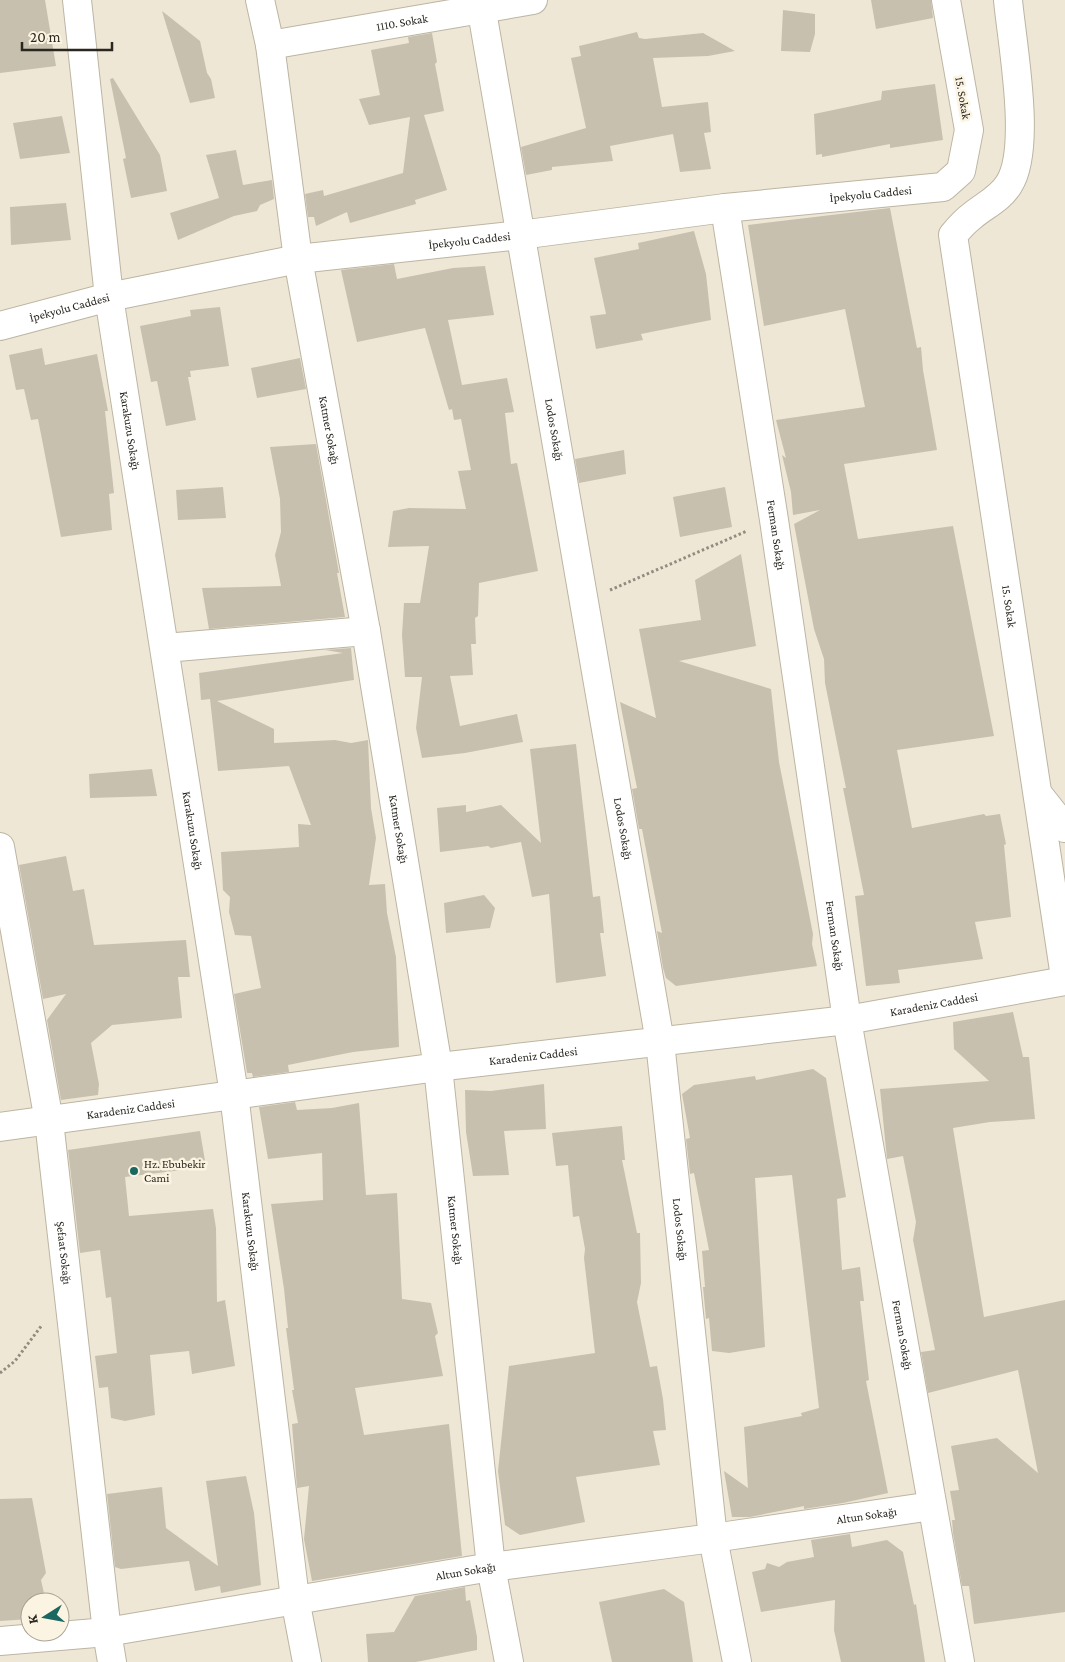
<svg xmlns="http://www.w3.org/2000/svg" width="1065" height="1662" font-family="'Crimson Pro',serif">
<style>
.building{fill:#c7c0ae}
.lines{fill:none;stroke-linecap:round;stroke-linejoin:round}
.minor-casing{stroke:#bcb5a3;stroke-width:30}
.path{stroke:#928c80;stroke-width:3;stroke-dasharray:2.5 2.5;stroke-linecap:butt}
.minor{stroke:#fff;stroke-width:28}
.poi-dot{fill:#1a6660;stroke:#fcf4e2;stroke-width:2}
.labels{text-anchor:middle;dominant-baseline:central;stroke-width:5;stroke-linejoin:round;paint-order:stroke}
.street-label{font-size:12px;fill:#292720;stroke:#fcf4e2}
.poi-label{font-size:12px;fill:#292720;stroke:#fcf4e2;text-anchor:start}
</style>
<rect width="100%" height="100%" fill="#efe7d5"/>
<path class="building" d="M 0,0 L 45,0 L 56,66 L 0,73 Z
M 871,0 L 931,0 L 933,18 L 876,29 Z
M 783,10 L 815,14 L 815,34 L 810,52 L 781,51 Z
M 162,11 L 200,41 L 207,73 L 211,79 L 215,98 L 190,103 Z
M 637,32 L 639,38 L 645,39 L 703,33 L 735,51 L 708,56 L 653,58 L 662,107 L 708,102 L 711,132 L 704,133 L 711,169 L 680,172 L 673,134 L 610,146 L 613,161 L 552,167 L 552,170 L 526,175 L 521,147 L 586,128 L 571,58 L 581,56 L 579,46 Z
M 432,33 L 437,62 L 435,64 L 444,111 L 424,115 L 447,190 L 415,200 L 416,204 L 350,223 L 347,212 L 316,226 L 314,217 L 308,217 L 305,194 L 323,190 L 324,196 L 403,173 L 410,117 L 369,125 L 359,99 L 380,95 L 371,50 L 409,43 L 408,37 Z
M 113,78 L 160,155 L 167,191 L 131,198 L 123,159 L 126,158 L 110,79 Z
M 935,84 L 943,140 L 890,148 L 890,144 L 822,157 L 822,154 L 816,155 L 814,114 L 881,100 L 882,91 Z
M 62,116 L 70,153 L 20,159 L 13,123 Z
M 236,150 L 243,185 L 272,180 L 274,199 L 260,205 L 257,211 L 234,216 L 178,240 L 170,213 L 219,198 L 206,155 Z
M 66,203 L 71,240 L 11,245 L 10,207 Z
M 890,208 L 917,348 L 921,347 L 923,370 L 937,450 L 844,464 L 858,539 L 953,526 L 994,736 L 897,750 L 912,828 L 984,814 L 986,816 L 1000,814 L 1006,844 L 1004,845 L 1011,917 L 975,922 L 983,959 L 898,970 L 900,983 L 866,986 L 855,896 L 864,895 L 843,788 L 846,788 L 825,683 L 824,659 L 814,629 L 794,524 L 820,510 L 793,515 L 791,492 L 782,455 L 786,458 L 776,420 L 865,407 L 845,309 L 764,326 L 748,225 Z
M 694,231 L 706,274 L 711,320 L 641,334 L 643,340 L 596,349 L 590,316 L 606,314 L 594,258 L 639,249 L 638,243 Z
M 394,264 L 397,279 L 453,268 L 485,266 L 494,315 L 448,320 L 462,385 L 507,378 L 514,412 L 505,413 L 511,464 L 517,463 L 538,571 L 479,583 L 478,616 L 475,618 L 476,644 L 471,644 L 473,675 L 450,676 L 460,726 L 517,714 L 523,742 L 465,753 L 422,758 L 416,728 L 422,677 L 405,677 L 402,635 L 404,603 L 420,603 L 429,546 L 388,547 L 393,511 L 409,508 L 466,509 L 458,471 L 471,470 L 461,419 L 454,420 L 452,409 L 449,410 L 425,328 L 357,342 L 341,270 Z
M 220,307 L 229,366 L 190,371 L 191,377 L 188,377 L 196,420 L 166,426 L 157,381 L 151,382 L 140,326 L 191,316 L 190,310 Z
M 42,348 L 45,365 L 97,354 L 108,411 L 105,411 L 114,493 L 109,494 L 112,530 L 61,537 L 38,419 L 31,420 L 24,389 L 16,390 L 9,355 Z
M 300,358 L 306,389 L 257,398 L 251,368 Z
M 316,444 L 339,573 L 337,573 L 345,617 L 209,629 L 202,588 L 281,586 L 275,555 L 281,532 L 280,499 L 270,447 Z
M 624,450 L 626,474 L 579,483 L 575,459 Z
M 223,487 L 226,518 L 178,520 L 176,490 Z
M 725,487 L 732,527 L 680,537 L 673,497 Z
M 741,554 L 756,646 L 679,661 L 771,689 L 779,762 L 813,934 L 812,944 L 817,966 L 676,986 L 666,978 L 663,968 L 657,931 L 662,933 L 642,829 L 639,829 L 632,789 L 637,788 L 620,702 L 656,718 L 639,629 L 701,620 L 695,580 Z
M 351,648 L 354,680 L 217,701 L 274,729 L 274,743 L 335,740 L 351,743 L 368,740 L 371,808 L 376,838 L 369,885 L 385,884 L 387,913 L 396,957 L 399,1047 L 353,1052 L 288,1065 L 289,1072 L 253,1077 L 252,1073 L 247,1073 L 234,994 L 261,988 L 251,936 L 235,935 L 229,912 L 230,897 L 223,890 L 221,852 L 299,847 L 298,824 L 311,825 L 289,766 L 218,771 L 210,699 L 201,700 L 199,673 L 343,653 L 325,650 Z
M 576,744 L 593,897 L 600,896 L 604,933 L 600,933 L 606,976 L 556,983 L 549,894 L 532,897 L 521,842 L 491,848 L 488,846 L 440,852 L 437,808 L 466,805 L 466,812 L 501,805 L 541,843 L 530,749 Z
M 152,769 L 157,796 L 90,798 L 89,774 Z
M 66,856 L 73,891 L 84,889 L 94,945 L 186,940 L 190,977 L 178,977 L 182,1018 L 112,1025 L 91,1043 L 99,1084 L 98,1095 L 61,1100 L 47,1020 L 66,994 L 43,999 L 19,865 Z
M 484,895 L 495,908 L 490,928 L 446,933 L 444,903 Z
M 1013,1012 L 1023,1057 L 1029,1057 L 1035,1119 L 990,1122 L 953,1128 L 984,1317 L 1065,1300 L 1065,1612 L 974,1624 L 969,1586 L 962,1586 L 953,1533 L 952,1520 L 955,1520 L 950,1491 L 959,1490 L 951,1446 L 997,1438 L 1038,1473 L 1018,1370 L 928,1393 L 921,1352 L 935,1350 L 913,1240 L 916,1222 L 903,1156 L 887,1159 L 880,1089 L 989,1081 L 954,1049 L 953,1022 Z
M 813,1069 L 826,1078 L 846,1197 L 837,1199 L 842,1270 L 860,1267 L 864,1301 L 860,1301 L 869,1380 L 866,1381 L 888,1493 L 843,1503 L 804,1509 L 804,1506 L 750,1517 L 732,1517 L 724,1471 L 748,1488 L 744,1427 L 802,1416 L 801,1413 L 819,1408 L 792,1175 L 755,1178 L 765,1347 L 729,1353 L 712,1351 L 709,1318 L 706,1319 L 703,1287 L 705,1287 L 702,1251 L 709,1250 L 694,1173 L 690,1174 L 686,1139 L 690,1138 L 682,1094 L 694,1085 L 755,1076 L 756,1080 Z
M 544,1084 L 546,1129 L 504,1131 L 509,1175 L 473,1176 L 466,1132 L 465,1090 L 491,1091 Z
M 295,1102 L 297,1110 L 332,1108 L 359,1103 L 366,1195 L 397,1193 L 402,1299 L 431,1303 L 438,1333 L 435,1336 L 443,1376 L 355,1388 L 364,1435 L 449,1424 L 462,1556 L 312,1581 L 304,1539 L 309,1486 L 297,1488 L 292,1424 L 298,1423 L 292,1390 L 294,1390 L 286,1328 L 288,1328 L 284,1289 L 271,1204 L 323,1200 L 322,1153 L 268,1159 L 259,1107 Z
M 622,1126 L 625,1160 L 622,1160 L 637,1233 L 640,1233 L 641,1283 L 637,1302 L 650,1367 L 657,1366 L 663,1399 L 666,1430 L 653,1431 L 660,1465 L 576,1477 L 585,1522 L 520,1535 L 505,1525 L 498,1471 L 509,1366 L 595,1353 L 584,1258 L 585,1249 L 579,1216 L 573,1217 L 568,1165 L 556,1166 L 552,1133 Z
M 200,1131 L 206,1167 L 125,1177 L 129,1216 L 213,1209 L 216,1228 L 217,1302 L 225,1300 L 235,1366 L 192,1374 L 189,1351 L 150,1355 L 155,1415 L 125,1421 L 111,1418 L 108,1387 L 99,1388 L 95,1356 L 117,1353 L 111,1297 L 106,1298 L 100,1250 L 80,1253 L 68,1150 Z
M 246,1476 L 254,1513 L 261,1585 L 221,1593 L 220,1586 L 195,1591 L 189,1561 L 121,1569 L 115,1567 L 107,1494 L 162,1487 L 166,1528 L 218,1566 L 206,1481 Z
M 32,1498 L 46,1573 L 41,1580 L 46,1602 L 30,1602 L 30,1619 L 0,1621 L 0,1499 Z
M 850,1534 L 852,1547 L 887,1540 L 903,1552 L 914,1605 L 916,1604 L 925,1662 L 841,1662 L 834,1630 L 835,1600 L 761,1612 L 752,1572 L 765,1569 L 767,1563 L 779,1567 L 787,1562 L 814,1557 L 811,1540 Z
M 465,1587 L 466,1601 L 470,1600 L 477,1637 L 477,1650 L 416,1662 L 368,1662 L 366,1634 L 394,1632 L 415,1596 Z
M 664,1589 L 684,1602 L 693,1662 L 612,1662 L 599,1602 Z"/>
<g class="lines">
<defs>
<g id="minor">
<path id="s1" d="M 77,0 L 109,297 L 234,1094 L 295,1599 L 307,1662"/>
<path id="s2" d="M 260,0 L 270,45 L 298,259 L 366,631 L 438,1067 L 491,1567 L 509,1662"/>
<path id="s3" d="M 480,0 L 660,1042 L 713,1538 L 737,1662"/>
<path id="s4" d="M 1008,0 C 1012,44 1032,148 1009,184 C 1000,199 985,205 972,216 C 965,221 959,228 953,235 L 1065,977"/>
<path id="s5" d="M 270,45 L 533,0"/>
<path id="s6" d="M 725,208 L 774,520 L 847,1020 L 960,1662"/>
<path id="s7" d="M 0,326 L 109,297 L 298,259 L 520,235 L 725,208 L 943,187 L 961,171 L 969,130 L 946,0"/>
<path d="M 165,648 L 366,631"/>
<path d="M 1038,794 L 1065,828"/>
<path id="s8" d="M 0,847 L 49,1121 L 107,1632 L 112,1662"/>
<path id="s9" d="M 0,1127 L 438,1067 L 847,1020 L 1065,981"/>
<path id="s10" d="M 0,1641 L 107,1632 L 491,1567 L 713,1538 L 932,1506"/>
</g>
</defs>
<use href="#minor" class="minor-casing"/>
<path class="path" d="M 610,590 L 747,531
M 0,1373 L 15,1361 L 42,1325"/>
<use href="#minor" class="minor"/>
</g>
<circle class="poi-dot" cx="134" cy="1171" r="5"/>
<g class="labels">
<g class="street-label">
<text stroke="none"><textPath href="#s5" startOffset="134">1110. Sokak</textPath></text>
<text transform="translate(963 98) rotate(80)">15. Sokak</text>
<text stroke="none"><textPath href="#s7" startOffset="882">İpekyolu Caddesi</textPath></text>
<text stroke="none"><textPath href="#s7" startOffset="478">İpekyolu Caddesi</textPath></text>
<text stroke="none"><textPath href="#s7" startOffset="72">İpekyolu Caddesi</textPath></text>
<text stroke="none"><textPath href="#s2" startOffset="436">Katmer Sokağı</textPath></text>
<text stroke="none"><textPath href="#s3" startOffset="436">Lodos Sokağı</textPath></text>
<text stroke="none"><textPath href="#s1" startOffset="434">Karakuzu Sokağı</textPath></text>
<text stroke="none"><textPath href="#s6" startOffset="331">Ferman Sokağı</textPath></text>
<text stroke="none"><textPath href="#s4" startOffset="638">15. Sokak</textPath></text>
<text stroke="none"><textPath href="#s2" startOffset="841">Katmer Sokağı</textPath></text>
<text stroke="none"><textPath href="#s3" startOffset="841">Lodos Sokağı</textPath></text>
<text stroke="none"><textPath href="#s1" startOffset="839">Karakuzu Sokağı</textPath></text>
<text stroke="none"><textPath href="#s6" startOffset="736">Ferman Sokağı</textPath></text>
<text stroke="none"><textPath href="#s9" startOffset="942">Karadeniz Caddesi</textPath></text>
<text stroke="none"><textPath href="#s9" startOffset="538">Karadeniz Caddesi</textPath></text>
<text stroke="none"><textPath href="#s9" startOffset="132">Karadeniz Caddesi</textPath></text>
<text stroke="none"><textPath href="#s2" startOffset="1246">Katmer Sokağı</textPath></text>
<text stroke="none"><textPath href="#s3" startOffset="1246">Lodos Sokağı</textPath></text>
<text stroke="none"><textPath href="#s1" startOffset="1244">Karakuzu Sokağı</textPath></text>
<text stroke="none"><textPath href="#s8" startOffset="411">Şefaat Sokağı</textPath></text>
<text stroke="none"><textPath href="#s6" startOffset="1141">Ferman Sokağı</textPath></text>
<text stroke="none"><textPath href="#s10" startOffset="876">Altun Sokağı</textPath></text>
<text stroke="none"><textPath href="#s10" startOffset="471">Altun Sokağı</textPath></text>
</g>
<g class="poi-label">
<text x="144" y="1164">Hz. Ebubekir<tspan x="144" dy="14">Cami</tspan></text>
</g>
</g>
<g transform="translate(45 1617) rotate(259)"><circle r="24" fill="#fcf4e2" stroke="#a8a294"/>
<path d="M0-4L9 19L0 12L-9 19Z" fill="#1a6660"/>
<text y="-8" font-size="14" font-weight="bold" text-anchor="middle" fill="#292720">K</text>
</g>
<path d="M22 42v8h90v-8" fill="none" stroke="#292720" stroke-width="2.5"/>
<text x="30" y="42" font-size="15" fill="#292720" stroke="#fcf4e2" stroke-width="4" paint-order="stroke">20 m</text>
</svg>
